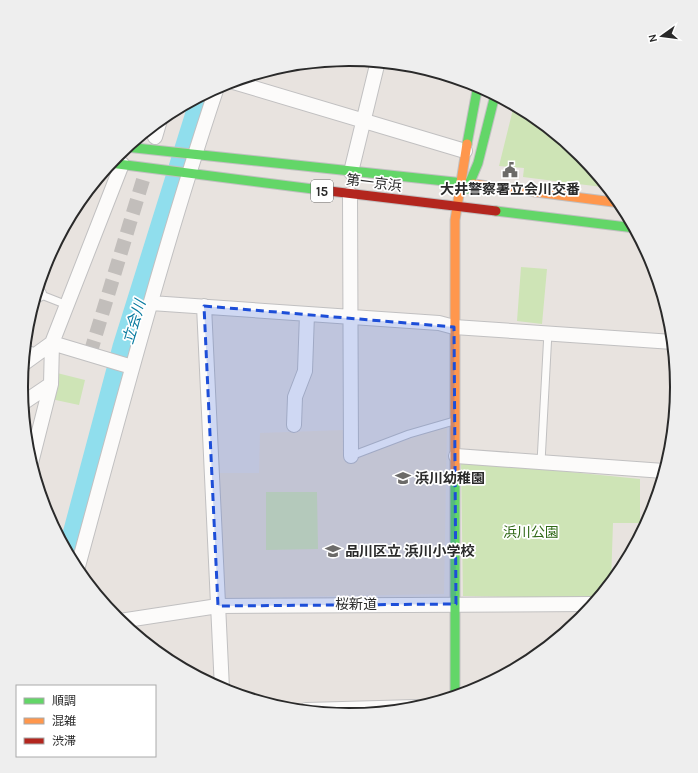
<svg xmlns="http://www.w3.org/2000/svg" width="698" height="773" font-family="Karla,'Noto Sans JP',sans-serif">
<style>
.education{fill:#ece1d3}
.park{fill:#cee4b6}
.pitch{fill:#dae8b4}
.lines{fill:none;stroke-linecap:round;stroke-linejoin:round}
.river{stroke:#90deed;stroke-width:26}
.street-tunnel{stroke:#c2bebb;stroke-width:14;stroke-dasharray:14 7;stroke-linecap:butt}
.lane-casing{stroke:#c1c0c1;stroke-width:9}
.street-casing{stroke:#c1c0c1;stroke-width:16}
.fast-casing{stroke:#c1c0c1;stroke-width:11}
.slow-casing{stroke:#c1c0c1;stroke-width:11}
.jam-casing{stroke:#c1c0c1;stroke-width:11}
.lane{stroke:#fcfbfa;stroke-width:7}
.street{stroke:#fcfbfa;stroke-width:14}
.fast{stroke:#63d668;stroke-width:9}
.slow{stroke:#ff974d;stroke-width:9}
.jam{stroke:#b3261e;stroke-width:9}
.marked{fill:#1d4ed8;fill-opacity:0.2;stroke:#1d4ed8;stroke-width:3;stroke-dasharray:8 5;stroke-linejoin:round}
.labels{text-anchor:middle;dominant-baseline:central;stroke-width:3.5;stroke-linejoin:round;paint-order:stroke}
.shield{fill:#fff;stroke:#6a6a6a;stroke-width:1}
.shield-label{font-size:13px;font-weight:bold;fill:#2a2a2a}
.street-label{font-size:14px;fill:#2a2a2a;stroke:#fff}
.poi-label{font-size:14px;font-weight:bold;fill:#2a2a2a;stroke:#fff;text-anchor:start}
.park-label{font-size:14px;fill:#306917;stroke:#fff}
.water-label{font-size:15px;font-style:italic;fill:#087a9f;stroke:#fff}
.rim{fill:none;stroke:#2a2a2a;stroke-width:2}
</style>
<rect width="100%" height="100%" fill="#e8e3df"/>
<path class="education" d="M 447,426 L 444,594 L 223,598 L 216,473 L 259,473 L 260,433 L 343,430 L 345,461 Z"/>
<path class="park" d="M 514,105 C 549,123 578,151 603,181 L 602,187 L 523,177 L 524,168 L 499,166 Z
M 521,267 L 547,269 L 542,324 L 517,321 Z
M 57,373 L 85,380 L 79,405 L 51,399 Z
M 461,461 L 640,479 L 640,523 L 613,523 L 611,582 L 598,598 L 463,596 Z"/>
<path class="pitch" d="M 266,492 L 317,492 L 318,549 L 266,550 Z"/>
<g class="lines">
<path class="river" d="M 68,553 L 74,540 L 125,349 L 205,93"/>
<path class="street-tunnel" d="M 90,354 L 143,180"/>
<defs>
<path id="lane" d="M 39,294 L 67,305
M 25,348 L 39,354
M 351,456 L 409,434 L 454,421
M 541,462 L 548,332"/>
<path id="street" d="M 230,81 L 465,151
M 155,137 L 160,120
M 351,172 L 378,61
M 350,194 L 351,456
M 36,293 L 39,294
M 151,303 L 439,323 L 454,327 L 673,342
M 204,306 L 222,689
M 23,364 L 52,343 L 122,164
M 23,403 L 51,384
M 294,425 L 295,397 L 305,371 L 307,314
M 456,456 L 664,471
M 31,463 L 51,384 L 52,343 L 132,367
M 77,570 C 121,408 164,246 217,87
M 120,621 L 218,606 L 592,604
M 306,710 L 416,707"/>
<path id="fast" d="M 467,144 L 478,85
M 126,147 L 473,184
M 110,163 L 321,190
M 467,189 L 478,163 L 495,95
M 496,211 L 635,228
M 455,475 L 455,695"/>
<path id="slow" d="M 473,184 L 621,203
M 455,475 L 455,220 L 467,144"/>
<path id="jam" d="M 321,190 L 496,211"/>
</defs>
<use href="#lane" class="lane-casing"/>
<use href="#street" class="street-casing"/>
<use href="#fast" class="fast-casing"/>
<use href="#slow" class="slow-casing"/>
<use href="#jam" class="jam-casing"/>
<use href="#lane" class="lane"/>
<use href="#street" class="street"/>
<use href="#fast" class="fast"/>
<use href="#slow" class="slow"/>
<use href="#jam" class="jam"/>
</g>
<path class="marked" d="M 204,306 L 454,327 L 456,604 L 218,606 Z"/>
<defs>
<symbol id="civic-bare" viewBox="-9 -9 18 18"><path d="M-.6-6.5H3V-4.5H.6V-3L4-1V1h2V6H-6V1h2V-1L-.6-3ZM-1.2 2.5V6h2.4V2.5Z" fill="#6c6b69" stroke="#fff" stroke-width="2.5" paint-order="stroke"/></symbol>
<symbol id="school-bare" viewBox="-9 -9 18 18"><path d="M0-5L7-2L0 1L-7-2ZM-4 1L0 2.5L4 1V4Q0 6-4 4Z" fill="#6c6b69" stroke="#fff" stroke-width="2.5" paint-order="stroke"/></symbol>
</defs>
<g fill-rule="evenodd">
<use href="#civic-bare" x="499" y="159" width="22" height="22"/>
<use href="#school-bare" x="392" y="467" width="22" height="22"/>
<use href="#school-bare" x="322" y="540" width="22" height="22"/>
</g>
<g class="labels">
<rect class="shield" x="311" y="180" width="22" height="22" rx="3"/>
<g class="shield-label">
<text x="322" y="191">15</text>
</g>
<g class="street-label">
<text transform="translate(374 183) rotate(7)">第一京浜</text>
<text x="356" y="604">桜新道</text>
</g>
<g class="poi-label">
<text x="510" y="189" text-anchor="middle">大井警察署立会川交番</text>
<text x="415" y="478">浜川幼稚園</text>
<text x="345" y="551">品川区立 浜川小学校</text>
</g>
<g class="park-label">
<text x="531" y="532">浜川公園</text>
</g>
<g class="water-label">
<text transform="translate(134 322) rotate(-73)">立会川</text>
</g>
</g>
<path d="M0 0H698V773H0ZM28 387a321 321 0 1 1 642 0a321 321 0 1 1-642 0Z" fill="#eee" fill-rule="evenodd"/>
<path class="rim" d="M28 387a321 321 0 1 1 642 0a321 321 0 1 1-642 0Z"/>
<rect x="16" y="685" width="140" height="72" fill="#ffffff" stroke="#aaaaaa"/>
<rect x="24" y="698" width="20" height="6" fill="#63d668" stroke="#aaaaaa"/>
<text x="52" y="705" font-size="12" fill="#2a2a2a">順調</text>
<rect x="24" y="718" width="20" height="6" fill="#ff974d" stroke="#aaaaaa"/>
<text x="52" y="725" font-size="12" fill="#2a2a2a">混雑</text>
<rect x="24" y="738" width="20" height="6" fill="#b3261e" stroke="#aaaaaa"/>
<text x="52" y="745" font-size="12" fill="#2a2a2a">渋滞</text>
<g transform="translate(662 36) rotate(256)" stroke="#ffffff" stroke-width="3" paint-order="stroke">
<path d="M0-3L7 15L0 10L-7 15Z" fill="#2a2a2a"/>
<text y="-6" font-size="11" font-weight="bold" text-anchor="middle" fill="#2a2a2a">N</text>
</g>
</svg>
